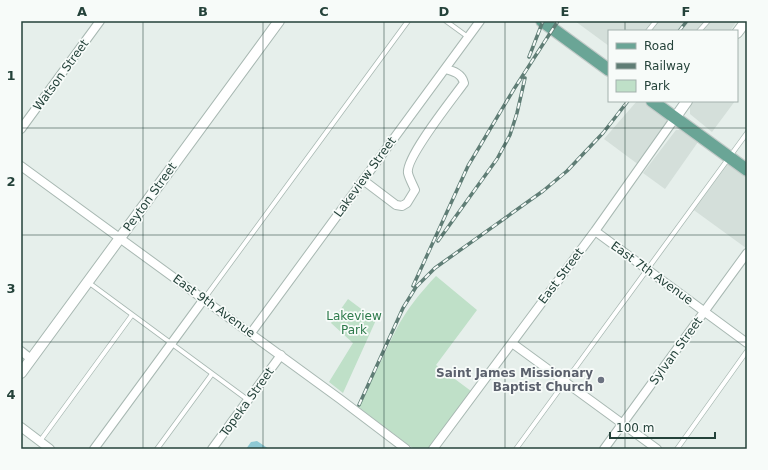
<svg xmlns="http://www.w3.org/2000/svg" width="768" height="470" font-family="'DejaVu Sans',sans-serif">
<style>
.built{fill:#d4dfda}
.green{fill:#bfe0c8}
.water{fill:#8ec9d4}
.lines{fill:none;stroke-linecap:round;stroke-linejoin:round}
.service-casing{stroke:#a8b8b2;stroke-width:5.5}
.minor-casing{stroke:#a8b8b2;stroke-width:10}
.tertiary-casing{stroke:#a8b8b2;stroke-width:12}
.primary-casing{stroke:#c2cac8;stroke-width:14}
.service{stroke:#fff;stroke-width:4}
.minor{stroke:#fff;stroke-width:8}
.tertiary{stroke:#fff;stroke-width:10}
.primary{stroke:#6aa596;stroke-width:12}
.rail-casing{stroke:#5f7d75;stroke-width:3.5}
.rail{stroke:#f7fbf9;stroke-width:2;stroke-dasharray:6;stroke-linecap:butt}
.grid{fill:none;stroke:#24423a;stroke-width:1;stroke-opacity:0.55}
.worship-dot{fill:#6b7280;stroke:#f7fbf9;stroke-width:1.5}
.labels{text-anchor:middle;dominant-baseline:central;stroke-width:3.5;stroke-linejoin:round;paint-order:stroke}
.street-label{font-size:12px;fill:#24423a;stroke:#f7fbf9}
.park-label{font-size:12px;fill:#2d7a4b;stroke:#f7fbf9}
.worship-label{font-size:12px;font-weight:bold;fill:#5b616d;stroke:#f7fbf9;text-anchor:end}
.neatline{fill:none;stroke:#24423a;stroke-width:1.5}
.grid-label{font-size:13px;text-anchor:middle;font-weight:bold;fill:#24423a}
</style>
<rect width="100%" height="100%" fill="#e6efeb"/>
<path class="built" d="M 575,21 L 737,21 L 730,31 L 609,31 L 609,46 Z
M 637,101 L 643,101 L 667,119 L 668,122 L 639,165 L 604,139 Z
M 693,101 L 735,101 L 712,132 L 690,114 L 690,107 Z
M 676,130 L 682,130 L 698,142 L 665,189 L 643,173 Z
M 725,162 L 747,178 L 746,248 L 691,208 Z"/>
<path class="green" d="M 436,276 L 477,310 L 436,365 L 471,391 L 429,449 L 414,449 L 357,406 C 373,382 383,355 396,330 C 406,310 421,292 436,276 Z
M 348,299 L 376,320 L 343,393 L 329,382 L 353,343 L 331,323 Z"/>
<path class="water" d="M 257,441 L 269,449 L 246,449 L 251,442 Z"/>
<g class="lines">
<defs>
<path id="service" d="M 446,21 L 468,37
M 648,31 L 656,21
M 699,31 L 708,21
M 88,282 L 248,400
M 204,299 L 408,21
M 40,441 L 132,315
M 157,449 L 212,374
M 516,449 L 747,133
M 677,449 L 747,351"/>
<path id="minor" d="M 21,129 L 100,21
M 21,166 L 340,399 L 406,449
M 363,180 L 396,205 L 402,206 L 407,203 L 415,190 C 413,185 409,178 408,173 C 405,158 454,97 464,83 C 462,74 454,71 445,69
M 595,231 L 747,343
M 251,333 L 480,21
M 512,343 L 657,449
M 21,351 L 31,359
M 21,427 L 50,449
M 94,449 L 204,299
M 212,449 L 281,355
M 433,449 L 595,231 L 675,118
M 604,449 L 747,253"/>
<path id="tertiary" d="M 737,33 L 746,21
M 675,118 L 687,101
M 21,373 L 279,21"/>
<path id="primary" d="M 542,21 L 609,70
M 652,101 L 747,170"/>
</defs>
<use href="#service" class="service-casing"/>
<use href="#minor" class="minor-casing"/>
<use href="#tertiary" class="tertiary-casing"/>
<use href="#primary" class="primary-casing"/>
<use href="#service" class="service"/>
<use href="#minor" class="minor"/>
<use href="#tertiary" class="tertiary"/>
<use href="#primary" class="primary"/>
<defs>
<path id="rail" d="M 679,31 L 687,21
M 529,57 L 543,21
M 438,241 L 497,159 L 510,135 L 517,113 L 525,78
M 413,286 L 468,166 L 514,89 L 558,21
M 359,405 L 403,308 L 416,287 L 435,268 L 543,191 L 567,171 L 603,133 L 628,101"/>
</defs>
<use href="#rail" class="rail-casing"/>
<use href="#rail" class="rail"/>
</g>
<path class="grid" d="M 143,21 L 143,449M 263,21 L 263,449M 384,21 L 384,449M 505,21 L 505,449M 625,21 L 625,31M 625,101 L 625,449M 21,128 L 747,128M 21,235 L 747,235M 21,342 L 747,342"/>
<circle class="worship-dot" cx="601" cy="380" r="4"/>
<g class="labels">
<g class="street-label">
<text transform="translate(61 75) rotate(-54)">Watson Street</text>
<text transform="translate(365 177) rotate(-54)">Lakeview Street</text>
<text transform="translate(150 197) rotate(-54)">Peyton Street</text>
<text transform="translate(652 273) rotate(36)">East 7th Avenue</text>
<text transform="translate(561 276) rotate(-53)">East Street</text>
<text transform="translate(214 306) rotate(36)">East 9th Avenue</text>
<text transform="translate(676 351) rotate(-54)">Sylvan Street</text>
<text transform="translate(247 402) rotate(-54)">Topeka Street</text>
</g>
<g class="park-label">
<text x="354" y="316">Lakeview<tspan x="354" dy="14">Park</tspan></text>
</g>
<g class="worship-label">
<text x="593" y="373">Saint James Missionary<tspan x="593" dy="14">Baptist Church</tspan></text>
</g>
</g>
<rect width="768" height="470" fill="none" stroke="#f7fbf9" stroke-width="44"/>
<rect x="608" y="30" width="130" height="72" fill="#f7fbf9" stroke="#a3b1ad"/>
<rect x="616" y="43" width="20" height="6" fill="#6aa596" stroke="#a3b1ad"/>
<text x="644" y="50" font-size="12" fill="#24423a">Road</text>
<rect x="616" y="63" width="20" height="6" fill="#5f7d75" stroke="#a3b1ad"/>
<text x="644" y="70" font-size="12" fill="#24423a">Railway</text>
<rect x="616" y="80" width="20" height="12" fill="#bfe0c8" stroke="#a3b1ad"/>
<text x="644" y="90" font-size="12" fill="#24423a">Park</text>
<path d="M610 432v6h105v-6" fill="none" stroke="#24423a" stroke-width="2"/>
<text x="616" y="432" font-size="12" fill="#24423a" stroke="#f7fbf9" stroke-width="3" paint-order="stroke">100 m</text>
<rect x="22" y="22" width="724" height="426" class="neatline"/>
<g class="grid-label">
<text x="82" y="16">A</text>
<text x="203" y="16">B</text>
<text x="324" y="16">C</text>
<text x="444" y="16">D</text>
<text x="565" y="16">E</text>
<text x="686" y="16">F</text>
<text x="11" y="80">1</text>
<text x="11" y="186">2</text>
<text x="11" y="293">3</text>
<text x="11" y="399">4</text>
</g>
</svg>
